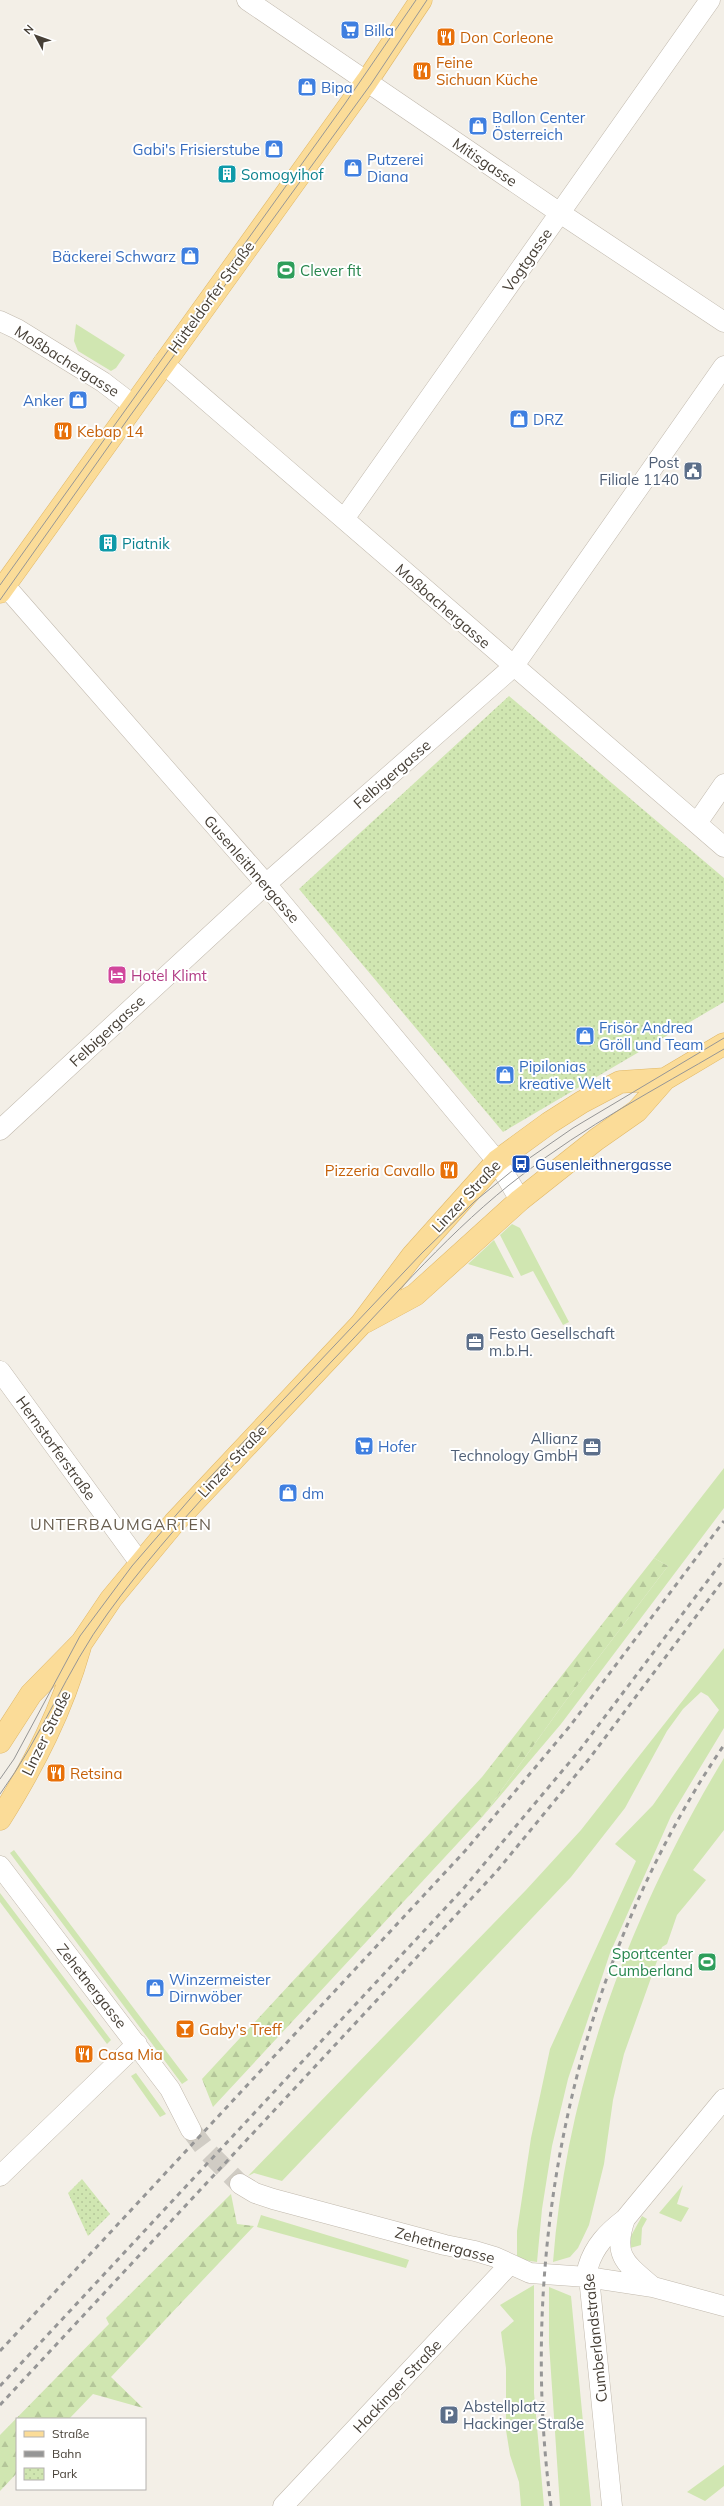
<svg xmlns="http://www.w3.org/2000/svg" width="724" height="2506" font-family="Mulish,sans-serif">
<style>
.grass{fill:#d0e6b1}
.forest{fill:url(#forest-firs)}
.park{fill:url(#park-dots)}
.lines{fill:none;stroke-linecap:round;stroke-linejoin:round}
.minor-tunnel{stroke:#d0ccc4;stroke-width:20;stroke-dasharray:20 10;stroke-linecap:butt}
.minor-casing{stroke:#c1b9ad;stroke-width:21}
.major-casing{stroke:#e0b868;stroke-width:23}
.minor{stroke:#fff;stroke-width:20}
.major{stroke:#fbdc98;stroke-width:22}
.tram{stroke:#969696;stroke-width:1}
.rail{stroke:#969696;stroke-width:3;stroke-dasharray:5 5;stroke-linecap:butt}
.labels{text-anchor:middle;dominant-baseline:central;stroke-width:4;stroke-linejoin:round;paint-order:stroke}
.shop-label{font-size:15px;fill:#366cbe;stroke:#fff;text-anchor:start}
.food-label{font-size:15px;fill:#c56008;stroke:#fff;text-anchor:start}
.street-label{font-size:15px;fill:#463f36;stroke:#fff}
.culture-label{font-size:15px;fill:#0d838f;stroke:#fff;text-anchor:start}
.leisure-label{font-size:15px;fill:#27864d;stroke:#fff;text-anchor:start}
.service-label{font-size:15px;fill:#4e5e75;stroke:#fff;text-anchor:end}
.hotel-label{font-size:15px;fill:#b23c85;stroke:#fff;text-anchor:start}
.transit-label{font-size:15px;fill:#164399;stroke:#fff;text-anchor:start}
.neighbourhood-label{font-size:16px;letter-spacing:1px;fill:#685d4e;stroke:#fff}
</style>
<defs>
<pattern id="forest-firs" width="22" height="20" patternUnits="userSpaceOnUse"><rect width="22" height="20" fill="#d0e6b1"/><path d="M5 1l3.5 6h-7zM16 11l3.5 6h-7z" fill="#b4c699"/></pattern>
<pattern id="park-dots" width="8" height="8" patternUnits="userSpaceOnUse"><rect width="8" height="8" fill="#d0e6b1"/><path d="M2 2h.1M6 6h.1" fill="none" stroke="#b4c699" stroke-width="1.8" stroke-linecap="round"/></pattern>
</defs>
<rect width="100%" height="100%" fill="#f3efe7"/>
<path class="grass" d="M 76,324 L 125,355 L 116,368 L 111,371 L 78,351 L 74,341 Z
M 512,1224 L 520,1228 L 569,1322 L 563,1325 L 533,1271 L 521,1276 L 500,1235 Z
M 494,1240 L 514,1278 L 468,1264 Z
M 724,1468 L 724,1508 L 561,1724 L 483,1816 L 564,1703 L 668,1566 L 654,1558 Z
M 724,1648 L 724,1728 L 671,1816 L 610,1953 L 568,2079 L 552,2146 L 542,2209 L 537,2262 L 517,2259 L 517,2231 L 531,2138 L 550,2049 L 636,1861 L 615,1844 L 653,1805 L 719,1710 L 708,1696 L 701,1692 L 683,1709 L 667,1731 L 625,1808 L 571,1877 L 282,2181 L 254,2173 L 248,2176 L 526,1890 L 581,1830 Z
M 724,1758 L 724,1830 L 693,1870 L 706,1880 L 677,1915 L 667,1944 L 662,1947 L 624,2054 L 613,2100 L 604,2164 L 589,2225 L 578,2248 L 570,2257 L 553,2262 C 567,2082 631,1912 724,1758 Z
M 14,1850 L 188,2080 L 182,2084 L 10,1853 Z
M 0,1893 L 111,2040 L 107,2044 L 0,1902 Z
M 136,2073 L 166,2114 L 160,2117 L 131,2076 Z
M 683,2185 L 677,2204 L 689,2208 L 681,2222 L 659,2213 Z
M 261,2215 L 409,2260 L 406,2268 L 257,2227 Z
M 642,2216 L 647,2219 L 642,2228 L 641,2245 L 630,2248 L 631,2236 Z
M 534,2285 L 534,2393 L 544,2506 L 521,2506 L 519,2482 L 510,2455 L 506,2430 L 506,2368 L 501,2332 L 514,2321 L 500,2305 Z
M 549,2287 L 571,2296 L 591,2506 L 560,2506 L 549,2343 Z
M 724,2465 L 724,2486 L 705,2501 L 687,2492 Z"/>
<path class="forest" d="M 654,1558 L 668,1566 L 564,1703 L 483,1816 L 213,2107 L 202,2079 L 482,1777 Z
M 231,2194 L 237,2224 L 254,2226 L 111,2377 L 143,2408 L 93,2394 L 69,2419 L 17,2419 L 17,2473 L 0,2491 L 0,2435 L 109,2324 L 106,2318 Z"/>
<path class="park" d="M 509,696 L 724,878 L 724,1002 L 503,1132 L 299,889 Z
M 82,2179 L 110,2214 L 88,2236 L 68,2193 Z"/>
<g class="lines">
<path class="minor-tunnel" d="M 191,2130 L 206,2150 L 240,2184"/>
<defs>
<path id="minor" d="M 247,0 L 560,213 L 724,322
M 0,321 L 17,329 L 103,382 L 133,405
M 163,363 L 724,847
M 344,519 L 710,0
M 0,583 L 8,589 L 266,884 L 497,1161 L 520,1200
M 697,823 L 724,784
M 0,1130 L 266,884 L 513,667 L 724,366
M 0,1371 L 140,1563
M 0,1866 L 170,2089 L 191,2130
M 0,2176 L 137,2044
M 240,2184 L 255,2193 L 273,2199 L 445,2245 L 475,2251 L 495,2257 L 530,2273 L 587,2277 L 653,2287 L 724,2306
M 625,2219 C 612,2256 626,2264 653,2287
M 283,2506 L 510,2264
M 612,2506 L 588,2267 C 594,2246 608,2232 625,2219 L 724,2099"/>
<path id="major" d="M 0,592 L 367,81 L 421,0
M 365,1322 L 415,1295 L 520,1200 L 597,1139 L 637,1111 L 665,1079 L 724,1044
M 0,1742 L 31,1694 L 82,1642 L 111,1599 L 174,1523 L 361,1324 L 412,1256 L 497,1161 L 549,1123 L 582,1102 L 620,1082 L 665,1079
M 0,1819 C 35,1763 62,1710 80,1647"/>
</defs>
<use href="#minor" class="minor-casing"/>
<use href="#major" class="major-casing"/>
<use href="#minor" class="minor"/>
<use href="#major" class="major"/>
<path class="tram" d="M 0,585 L 344,105 L 416,0
M 0,600 L 130,416 L 371,84 L 427,0
M 0,1779 L 14,1759 L 80,1636 L 132,1566 L 196,1492 L 422,1253 L 474,1202 L 518,1166 L 573,1128 L 724,1038
M 0,1794 C 42,1737 66,1670 108,1613 C 175,1521 256,1442 333,1360 C 394,1297 452,1228 522,1175 C 585,1126 656,1089 724,1049"/>
<path class="rail" d="M 0,2351 L 465,1851 L 570,1726 L 724,1521
M 0,2386 L 463,1889 L 579,1751 L 724,1559
M 0,2405 L 497,1871 L 589,1759 L 724,1579
M 551,2506 C 516,2246 576,1963 724,1745"/>
</g>
<defs>
<symbol id="supermarket-square" viewBox="-11 -11 22 22"><rect x="-9" y="-9" width="18" height="18" rx="4" fill="#3f7fe0" stroke="#fff"/><path d="M-6-5.5h2.5l.6 2H6L4.5 2H-2.5L-4.4-4H-6ZM-1.5 3.2a1.3 1.3 0 1 0 .1 0ZM3 3.2a1.3 1.3 0 1 0 .1 0Z" fill="#fff"/></symbol>
<symbol id="restaurant-square" viewBox="-11 -11 22 22"><rect x="-9" y="-9" width="18" height="18" rx="4" fill="#e8710a" stroke="#fff"/><path d="M-5-6h1v4h1v-4h1v4h1v-4h1v5L-1.5 .5V6h-2V.5L-5-1ZM5-6V6H3V1.5H1.5Q1.5-4 5-6Z" fill="#fff"/></symbol>
<symbol id="shop-square" viewBox="-11 -11 22 22"><rect x="-9" y="-9" width="18" height="18" rx="4" fill="#3f7fe0" stroke="#fff"/><path d="M-5-2.5h2.3a2.7 3.5 0 0 1 5.4 0H5L5.5 6h-11ZM-1.5-2.5h3a1.5 2.3 0 0 0-3 0Z" fill="#fff"/></symbol>
<symbol id="building-square" viewBox="-11 -11 22 22"><rect x="-9" y="-9" width="18" height="18" rx="4" fill="#0f9aa8" stroke="#fff"/><path d="M-4-6H4V6H1V3H-1V6H-4ZM-2.5-4.3h1.7v1.8h-1.7ZM.8-4.3h1.7v1.8H.8ZM-2.5-1h1.7V.8h-1.7ZM.8-1h1.7V.8H.8Z" fill="#fff"/></symbol>
<symbol id="stadium-square" viewBox="-11 -11 22 22"><rect x="-9" y="-9" width="18" height="18" rx="4" fill="#2e9e5b" stroke="#fff"/><path d="M0-5a6.5 5 0 1 0 0 10a6.5 5 0 1 0 0-10ZM-3.5-1.8h7v3.6h-7Z" fill="#fff"/></symbol>
<symbol id="civic-square" viewBox="-11 -11 22 22"><rect x="-9" y="-9" width="18" height="18" rx="4" fill="#5c6f8a" stroke="#fff"/><path d="M-.6-6.5H3V-4.5H.6V-3L4-1V1h2V6H-6V1h2V-1L-.6-3ZM-1.2 2.5V6h2.4V2.5Z" fill="#fff"/></symbol>
<symbol id="hotel-square" viewBox="-11 -11 22 22"><rect x="-9" y="-9" width="18" height="18" rx="4" fill="#d1479c" stroke="#fff"/><path d="M-6-4.5h1.5V1H6V5H4.5V3h-9V5H-6ZM-4 0a1.8 1.8 0 1 1 3.6 0ZM.5 0V-2.5h3Q6-2.5 6 0Z" fill="#fff"/></symbol>
<symbol id="bus-square" viewBox="-11 -11 22 22"><rect x="-9" y="-9" width="18" height="18" rx="4" fill="#1a4fb4" stroke="#fff"/><path d="M-5-6H5V4H4V6H2V4H-2V6H-4V4H-5ZM-3.5-4V0h7V-4ZM-3.5 1.2v1.5H-2V1.2ZM2 1.2v1.5H3.5V1.2Z" fill="#fff"/></symbol>
<symbol id="office-square" viewBox="-11 -11 22 22"><rect x="-9" y="-9" width="18" height="18" rx="4" fill="#5c6f8a" stroke="#fff"/><path d="M-6-3h4V-5.5h4V-3h4V5H-6ZM-1-4.5V-3h2v-1.5ZM-6 0V1H6V0Z" fill="#fff"/></symbol>
<symbol id="bar-square" viewBox="-11 -11 22 22"><rect x="-9" y="-9" width="18" height="18" rx="4" fill="#e8710a" stroke="#fff"/><path d="M-6-5H6L.8 .8V4.5H3.5V6h-7V4.5H-.8V.8Z" fill="#fff"/></symbol>
<symbol id="parking-square" viewBox="-11 -11 22 22"><rect x="-9" y="-9" width="18" height="18" rx="4" fill="#5c6f8a" stroke="#fff"/><path d="M-3.5-5.5H1a3.5 3.5 0 0 1 0 7H-1V5.5H-3.5ZM-1-3.4V-.6H.8a1.4 1.4 0 0 0 0-2.8Z" fill="#fff"/></symbol>
</defs>
<g fill-rule="evenodd">
<use href="#supermarket-square" x="339" y="19" width="22" height="22"/>
<use href="#restaurant-square" x="435" y="26" width="22" height="22"/>
<use href="#restaurant-square" x="411" y="60" width="22" height="22"/>
<use href="#shop-square" x="296" y="76" width="22" height="22"/>
<use href="#shop-square" x="467" y="115" width="22" height="22"/>
<use href="#shop-square" x="263" y="138" width="22" height="22"/>
<use href="#shop-square" x="342" y="157" width="22" height="22"/>
<use href="#building-square" x="216" y="163" width="22" height="22"/>
<use href="#shop-square" x="179" y="245" width="22" height="22"/>
<use href="#stadium-square" x="275" y="259" width="22" height="22"/>
<use href="#shop-square" x="67" y="389" width="22" height="22"/>
<use href="#shop-square" x="508" y="408" width="22" height="22"/>
<use href="#restaurant-square" x="52" y="420" width="22" height="22"/>
<use href="#civic-square" x="682" y="460" width="22" height="22"/>
<use href="#building-square" x="97" y="532" width="22" height="22"/>
<use href="#hotel-square" x="106" y="964" width="22" height="22"/>
<use href="#shop-square" x="574" y="1025" width="22" height="22"/>
<use href="#shop-square" x="494" y="1064" width="22" height="22"/>
<use href="#bus-square" x="510" y="1153" width="22" height="22"/>
<use href="#restaurant-square" x="438" y="1159" width="22" height="22"/>
<use href="#office-square" x="464" y="1331" width="22" height="22"/>
<use href="#supermarket-square" x="353" y="1435" width="22" height="22"/>
<use href="#office-square" x="581" y="1436" width="22" height="22"/>
<use href="#shop-square" x="277" y="1482" width="22" height="22"/>
<use href="#restaurant-square" x="45" y="1762" width="22" height="22"/>
<use href="#stadium-square" x="696" y="1951" width="22" height="22"/>
<use href="#shop-square" x="144" y="1977" width="22" height="22"/>
<use href="#bar-square" x="174" y="2018" width="22" height="22"/>
<use href="#restaurant-square" x="73" y="2043" width="22" height="22"/>
<use href="#parking-square" x="438" y="2404" width="22" height="22"/>
</g>
<g class="labels">
<g class="shop-label">
<text x="364" y="30">Billa</text>
<text x="321" y="87">Bipa</text>
<text x="492" y="117">Ballon Center<tspan x="492" dy="17">Österreich</tspan></text>
<text x="260" y="149" text-anchor="end">Gabi's Frisierstube</text>
<text x="367" y="159">Putzerei<tspan x="367" dy="17">Diana</tspan></text>
<text x="176" y="256" text-anchor="end">Bäckerei Schwarz</text>
<text x="64" y="400" text-anchor="end">Anker</text>
<text x="533" y="419">DRZ</text>
<text x="599" y="1027">Frisör Andrea<tspan x="599" dy="17">Gröll und Team</tspan></text>
<text x="519" y="1066">Pipilonias<tspan x="519" dy="17">kreative Welt</tspan></text>
<text x="378" y="1446">Hofer</text>
<text x="302" y="1493">dm</text>
<text x="169" y="1979">Winzermeister<tspan x="169" dy="17">Dirnwöber</tspan></text>
</g>
<g class="food-label">
<text x="460" y="37">Don Corleone</text>
<text x="436" y="62">Feine<tspan x="436" dy="17">Sichuan Küche</tspan></text>
<text x="77" y="431">Kebap 14</text>
<text x="435" y="1170" text-anchor="end">Pizzeria Cavallo</text>
<text x="70" y="1773">Retsina</text>
<text x="199" y="2029">Gaby's Treff</text>
<text x="98" y="2054">Casa Mia</text>
</g>
<g class="street-label">
<text transform="translate(485 162) rotate(34)">Mitisgasse</text>
<text transform="translate(527 260) rotate(-55)">Vogtgasse</text>
<text transform="translate(211 297) rotate(-54)">Hütteldorfer Straße</text>
<text transform="translate(67 361) rotate(32)">Moßbachergasse</text>
<text transform="translate(443 606) rotate(41)">Moßbachergasse</text>
<text transform="translate(392 774) rotate(-41)">Felbigergasse</text>
<text transform="translate(252 869) rotate(49)">Gusenleithnergasse</text>
<text transform="translate(107 1031) rotate(-43)">Felbigergasse</text>
<text transform="translate(466 1196) rotate(-47)">Linzer Straße</text>
<text transform="translate(56 1448) rotate(54)">Hernstorferstraße</text>
<text transform="translate(232 1461) rotate(-47)">Linzer Straße</text>
<text transform="translate(46 1733) rotate(-64)">Linzer Straße</text>
<text transform="translate(92 1986) rotate(52)">Zehetnergasse</text>
<text transform="translate(445 2245) rotate(15)">Zehetnergasse</text>
<text transform="translate(595 2338) rotate(-96)">Cumberlandstraße</text>
<text transform="translate(397 2386) rotate(-47)">Hackinger Straße</text>
</g>
<g class="culture-label">
<text x="241" y="174">Somogyihof</text>
<text x="122" y="543">Piatnik</text>
</g>
<g class="leisure-label">
<text x="300" y="270">Clever fit</text>
<text x="693" y="1953" text-anchor="end">Sportcenter<tspan x="693" dy="17">Cumberland</tspan></text>
</g>
<g class="service-label">
<text x="679" y="462">Post<tspan x="679" dy="17">Filiale 1140</tspan></text>
<text x="489" y="1333" text-anchor="start">Festo Gesellschaft<tspan x="489" dy="17">m.b.H.</tspan></text>
<text x="578" y="1438">Allianz<tspan x="578" dy="17">Technology GmbH</tspan></text>
<text x="463" y="2406" text-anchor="start">Abstellplatz<tspan x="463" dy="17">Hackinger Straße</tspan></text>
</g>
<g class="hotel-label">
<text x="131" y="975">Hotel Klimt</text>
</g>
<g class="transit-label">
<text x="535" y="1164">Gusenleithnergasse</text>
</g>
<g class="neighbourhood-label">
<text x="121" y="1524">UNTERBAUMGARTEN</text>
</g>
</g>
<rect x="16" y="2418" width="130" height="72" fill="#ffffff" stroke="#b5b2af"/>
<rect x="24" y="2431" width="20" height="6" fill="#fbdc98" stroke="#b5b2af"/>
<text x="52" y="2438" font-size="12" fill="#463f36">Straße</text>
<rect x="24" y="2451" width="20" height="6" fill="#969696" stroke="#b5b2af"/>
<text x="52" y="2458" font-size="12" fill="#463f36">Bahn</text>
<rect x="24" y="2468" width="20" height="12" fill="url(#park-dots)" stroke="#b5b2af"/>
<text x="52" y="2478" font-size="12" fill="#463f36">Park</text>
<g transform="translate(36 36) rotate(311)" stroke="#ffffff" stroke-width="3" paint-order="stroke">
<path d="M0-3L7 15L0 10L-7 15Z" fill="#463f36"/>
<text y="-6" font-size="11" font-weight="bold" text-anchor="middle" fill="#463f36">N</text>
</g>
</svg>
